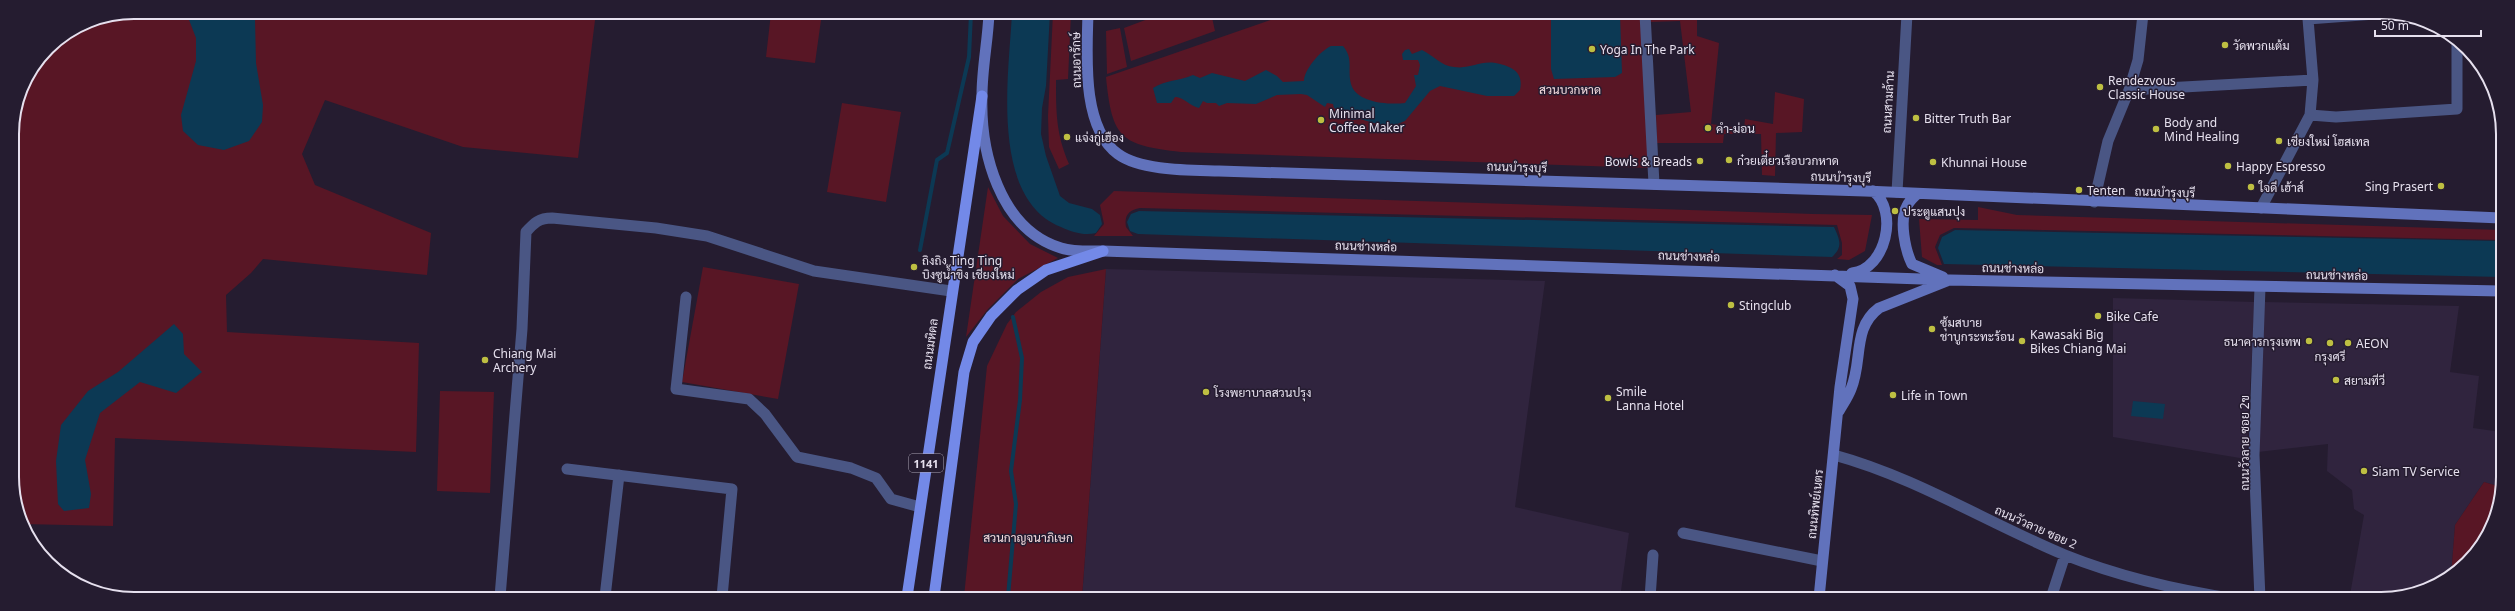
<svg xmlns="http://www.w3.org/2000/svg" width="2515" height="611" font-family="'Noto Sans',Sarabun,sans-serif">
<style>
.built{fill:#30243e}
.green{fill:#581625}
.water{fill:#0c3954}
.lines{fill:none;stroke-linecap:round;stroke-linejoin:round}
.stream{stroke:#0c3954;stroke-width:4}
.minor{stroke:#4a5684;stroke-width:11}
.tertiary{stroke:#4a5684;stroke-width:11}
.secondary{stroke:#6172bc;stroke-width:11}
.primary{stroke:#7389e8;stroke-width:11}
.poi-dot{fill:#bebf42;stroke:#251c30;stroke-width:1.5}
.labels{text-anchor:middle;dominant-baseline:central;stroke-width:3;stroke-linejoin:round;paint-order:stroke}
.shield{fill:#251c30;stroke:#aca5b5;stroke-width:1}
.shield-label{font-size:11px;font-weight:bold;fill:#e6e0ee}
.poi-label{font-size:12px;fill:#e6e0ee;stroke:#251c30;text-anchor:start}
.street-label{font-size:12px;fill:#e6e0ee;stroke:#251c30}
.park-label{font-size:12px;fill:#f5dcdf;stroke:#251c30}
.rim{fill:none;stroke:#e6e0ee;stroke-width:2}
</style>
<rect width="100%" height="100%" fill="#251c30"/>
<path class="built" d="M 1106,269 L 1545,281 L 1515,507 L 1629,533 L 1620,598 L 1082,598 Z
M 2113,298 L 2255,302 L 2246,459 L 2113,437 Z
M 2264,302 L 2459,306 L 2450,372 L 2479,376 L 2473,428 L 2501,432 L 2501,487 L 2484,482 L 2455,525 L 2451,576 L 2428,590 L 2389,599 L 2350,595 L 2364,515 L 2354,509 L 2352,490 L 2327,471 L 2328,444 L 2258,452 Z"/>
<path class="green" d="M 134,12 L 596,12 L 578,158 L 463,147 L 325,100 L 302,154 L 315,185 L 431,233 L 427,275 L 263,259 L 251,273 L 226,295 L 227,332 L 419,343 L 416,452 L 115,438 L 113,526 L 22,524 L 14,501 L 12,126 L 21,87 L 48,47 L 87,21 Z
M 771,13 L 822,13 L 815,63 L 766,57 Z
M 1053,13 L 1071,13 L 1068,79 L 1056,80 C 1056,112 1056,134 1069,164 L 1059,169 L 1049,147 L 1048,116 Z
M 1164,13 L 1211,13 L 1215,31 L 1131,61 L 1124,28 Z
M 1291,13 L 1642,14 L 1649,168 L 1181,152 C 1121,145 1112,139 1106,77 Z
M 1649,14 L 1697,14 L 1697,36 L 1719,43 L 1711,124 L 1744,129 L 1745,119 L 1773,124 L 1775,92 L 1804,99 L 1802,132 L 1776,133 L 1775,176 L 1762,175 L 1761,134 L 1724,134 L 1723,143 L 1657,143 L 1656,115 L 1691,112 L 1680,21 L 1650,22 Z
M 1120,28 L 1127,67 L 1107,74 L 1106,31 Z
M 842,103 L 901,112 L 886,202 L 827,192 Z
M 988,187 L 1003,216 L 1030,244 L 1058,258 L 1018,279 L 988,309 L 966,337 Z
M 1114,191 L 1813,214 L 1872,215 L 1865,251 L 1849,260 L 1837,259 L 1842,255 L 1842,243 L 1837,225 L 1140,208 C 1129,210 1124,215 1126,227 L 1133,236 L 1094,236 L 1104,224 L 1100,205 Z
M 1978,207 L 2017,215 L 2501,230 L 2501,240 L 1954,228 L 1940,235 L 1935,247 L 1942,265 L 1937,265 L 1922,257 L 1919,219 L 1978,220 Z
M 703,267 L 799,284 L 778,399 L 682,382 Z
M 1106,269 L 1082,598 L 964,597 L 987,366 L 1007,324 L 1016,312 L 1041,292 L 1068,277 Z
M 440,391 L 494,392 L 490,493 L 437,491 Z
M 2484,482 L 2501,487 C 2501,521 2479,558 2451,576 L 2455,525 Z"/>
<path class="water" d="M 186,12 L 257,12 L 255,19 L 256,63 L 263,105 L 262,122 L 249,141 L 224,150 L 198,145 L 183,131 L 181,115 L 196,61 L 196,38 Z
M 1012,13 L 1050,13 L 1046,86 L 1042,108 L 1041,134 L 1046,156 L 1060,196 L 1069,203 L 1092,209 L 1100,215 L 1102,224 L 1096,233 C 1084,236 1072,232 1061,227 C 989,198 1009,74 1012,13 Z
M 1551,13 L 1620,14 L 1622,73 L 1615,77 L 1554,79 L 1551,69 Z
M 1331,46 L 1343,46 C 1354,59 1347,69 1351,84 C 1356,103 1389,105 1405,103 L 1416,86 L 1414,75 L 1418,75 L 1420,65 L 1418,60 L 1403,60 L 1402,54 L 1405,50 L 1409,49 L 1412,54 L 1422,50 C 1433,55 1441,66 1454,67 C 1475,70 1483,55 1511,68 C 1520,73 1522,80 1520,90 L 1514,96 L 1487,96 L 1440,86 L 1430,91 L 1405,121 L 1395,125 L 1384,126 L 1360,119 L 1351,120 L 1350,117 L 1345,114 L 1339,118 L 1335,116 L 1340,111 L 1334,108 L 1333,104 L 1327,103 L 1325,107 L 1307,95 L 1301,94 L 1277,95 L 1256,104 L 1227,103 L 1219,106 L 1216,103 L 1207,103 L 1203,101 L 1199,108 C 1190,106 1182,96 1175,97 L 1171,103 L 1157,103 L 1153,88 C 1165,80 1179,81 1193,75 L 1200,78 L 1212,73 L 1245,81 L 1266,70 L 1277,76 L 1283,82 L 1304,81 C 1304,70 1320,51 1331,46 Z
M 1139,211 L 1834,227 C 1840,240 1843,247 1832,257 L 1138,234 L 1130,231 L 1127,222 L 1131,214 Z
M 1955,230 L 2501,241 L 2501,277 L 1944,264 L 1938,248 L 1942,237 Z
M 174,324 L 183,334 L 184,354 L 202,372 L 176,393 L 140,382 L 100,413 L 85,460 L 91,494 L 89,508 L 64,511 L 58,504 L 56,461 L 61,425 L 88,391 L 118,372 Z
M 2133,401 L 2165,404 L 2163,419 L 2131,416 Z"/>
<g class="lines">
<path class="stream" d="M 920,250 L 937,160 L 947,153 L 969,57 L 971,13
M 1008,597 L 1016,504 L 1011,471 L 1020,400 L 1022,358 L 1013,317"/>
<path class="minor" d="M 1645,14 L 1654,184
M 2129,90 L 2313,80
M 2310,115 L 2336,117 L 2457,109 L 2457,40
M 2094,202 L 2108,141 L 2129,90 L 2138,60 L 2143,14
M 2261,208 L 2310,115 L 2313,80 L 2308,19 L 2375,14
M 2260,287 L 2254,455 L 2260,599
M 686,297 L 676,389 L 749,399 L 765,414 L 797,457 L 851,468 L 876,478 L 891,499 L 920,507
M 1834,455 C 1915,477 1988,523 2065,555 C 2120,577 2177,590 2236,599
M 567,469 L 732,489 L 722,597
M 1683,533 L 1822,561
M 500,597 L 522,329 L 526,232 C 534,223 539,218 552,218 L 656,228 L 707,236 L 814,271 L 951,291
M 605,597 L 619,475
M 1650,598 L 1653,555
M 2051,598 L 2065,555"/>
<path class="tertiary" d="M 1897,192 L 1907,14"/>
<path class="secondary" d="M 989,13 C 988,40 982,68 982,95 C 980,151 999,229 1061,248 C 1074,252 1089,251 1103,251 L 1950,280 L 2501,291
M 1088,13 C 1087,54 1081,127 1118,154 C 1141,171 1191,170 1219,171 L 1865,191 L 2501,218
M 1917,194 C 1914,197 1909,201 1907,206 C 1899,220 1905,250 1912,264 L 1943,277
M 1852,273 C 1886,269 1899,211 1873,191
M 1839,411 C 1843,404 1848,397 1851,389 C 1863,361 1852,328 1879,308 L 1947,281
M 1819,598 L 1840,387 L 1853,299 L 1850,286 L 1835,275"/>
<path class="primary" d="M 907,597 L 982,96
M 934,597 L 964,372 L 973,342 L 991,316 L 1017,290 L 1046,270 L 1103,251"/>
</g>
<g class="poi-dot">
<circle cx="2225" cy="45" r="4"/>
<circle cx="1592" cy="49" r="4"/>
<circle cx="2100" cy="87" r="4"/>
<circle cx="1916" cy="118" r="4"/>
<circle cx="1321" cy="120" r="4"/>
<circle cx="1708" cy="128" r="4"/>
<circle cx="2156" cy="129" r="4"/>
<circle cx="1067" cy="137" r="4"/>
<circle cx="2279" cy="141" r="4"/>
<circle cx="1729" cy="160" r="4"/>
<circle cx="1700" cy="161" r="4"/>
<circle cx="1933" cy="162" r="4"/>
<circle cx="2228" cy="166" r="4"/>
<circle cx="2441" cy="186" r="4"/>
<circle cx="2251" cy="187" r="4"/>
<circle cx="2079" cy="190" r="4"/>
<circle cx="1895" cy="211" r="4"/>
<circle cx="914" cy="267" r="4"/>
<circle cx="1731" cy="305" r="4"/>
<circle cx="2098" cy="316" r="4"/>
<circle cx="1932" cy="329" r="4"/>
<circle cx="2022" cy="341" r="4"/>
<circle cx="2309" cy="341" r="4"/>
<circle cx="2330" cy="343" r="4"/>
<circle cx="2348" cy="343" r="4"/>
<circle cx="485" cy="360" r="4"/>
<circle cx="2336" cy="380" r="4"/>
<circle cx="1206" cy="392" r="4"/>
<circle cx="1893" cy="395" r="4"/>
<circle cx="1608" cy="398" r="4"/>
<circle cx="2364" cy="471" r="4"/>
</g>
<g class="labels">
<rect class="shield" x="909" y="454" width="34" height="18" rx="3"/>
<g class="shield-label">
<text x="926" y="463">1141</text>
</g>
<g class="poi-label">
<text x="2233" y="45">วัดพวกแต้ม</text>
<text x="1600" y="49">Yoga In The Park</text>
<text x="2108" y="80">Rendezvous<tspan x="2108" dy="14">Classic House</tspan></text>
<text x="1329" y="113">Minimal<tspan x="1329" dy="14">Coffee Maker</tspan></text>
<text x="1924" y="118">Bitter Truth Bar</text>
<text x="2164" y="122">Body and<tspan x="2164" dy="14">Mind Healing</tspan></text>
<text x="1716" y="128">คำ-ม่อน</text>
<text x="1075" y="137">แจ่งกู่เฮือง</text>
<text x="2287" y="141">เชียงใหม่ โฮสเทล</text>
<text x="1737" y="160">ก๋วยเตี๋ยวเรือบวกหาด</text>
<text x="1692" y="161" text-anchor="end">Bowls &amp; Breads</text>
<text x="1941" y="162">Khunnai House</text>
<text x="2236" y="166">Happy Espresso</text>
<text x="2433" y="186" text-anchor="end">Sing Prasert</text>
<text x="2259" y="187">ใจดี เฮ้าส์</text>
<text x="2087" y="190">Tenten</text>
<text x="1903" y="211">ประตูแสนปุง</text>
<text x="922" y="260">ถิงถิง Ting Ting<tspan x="922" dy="14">บิงซูน้ำขิง เชียงใหม่</tspan></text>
<text x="1739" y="305">Stingclub</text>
<text x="2106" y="316">Bike Cafe</text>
<text x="1940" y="322">ซุ้มสบาย<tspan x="1940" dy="14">ชาบูกระทะร้อน</tspan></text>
<text x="2030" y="334">Kawasaki Big<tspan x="2030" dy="14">Bikes Chiang Mai</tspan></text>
<text x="2301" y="341" text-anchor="end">ธนาคารกรุงเทพ</text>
<text x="2356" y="343">AEON</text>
<text x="493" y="353">Chiang Mai<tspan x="493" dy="14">Archery</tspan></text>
<text x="2330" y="356" text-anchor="middle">กรุงศรี</text>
<text x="2344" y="380">สยามทีวี</text>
<text x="1616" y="391">Smile<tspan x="1616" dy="14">Lanna Hotel</tspan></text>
<text x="1214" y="392">โรงพยาบาลสวนปรุง</text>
<text x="1901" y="395">Life in Town</text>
<text x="2372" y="471">Siam TV Service</text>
</g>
<g class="street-label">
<text transform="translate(1076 60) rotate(-91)">ถนนอารักษ์</text>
<text transform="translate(1888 102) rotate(-87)">ถนนสามล้าน</text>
<text transform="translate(1517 167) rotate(2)">ถนนบำรุงบุรี</text>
<text transform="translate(1841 177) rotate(2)">ถนนบำรุงบุรี</text>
<text transform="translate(2165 192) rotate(2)">ถนนบำรุงบุรี</text>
<text transform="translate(1366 246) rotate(2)">ถนนช่างหล่อ</text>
<text transform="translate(1689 256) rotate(2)">ถนนช่างหล่อ</text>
<text transform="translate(2013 268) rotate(1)">ถนนช่างหล่อ</text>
<text transform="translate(2337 275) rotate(1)">ถนนช่างหล่อ</text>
<text transform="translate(930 344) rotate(-82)">ถนนมหิดล</text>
<text transform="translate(2244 443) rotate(-90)">ถนนวัวลาย ซอย 2ข</text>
<text transform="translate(1815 504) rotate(-84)">ถนนทิพย์เนตร</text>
<text transform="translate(2036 527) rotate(24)">ถนนวัวลาย ซอย 2</text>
</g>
<g class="park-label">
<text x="1570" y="89">สวนบวกหาด</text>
<text x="1028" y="537">สวนกาญจนาภิเษก</text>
</g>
</g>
<path d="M0 0H2515V611H0ZM134 19H2381A115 115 0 0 1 2496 134V477A115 115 0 0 1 2381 592H134A115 115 0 0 1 19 477V134A115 115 0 0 1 134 19Z" fill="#251c30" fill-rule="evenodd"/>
<path class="rim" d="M134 19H2381A115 115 0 0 1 2496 134V477A115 115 0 0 1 2381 592H134A115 115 0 0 1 19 477V134A115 115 0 0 1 134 19Z"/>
<path d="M2375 30v6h106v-6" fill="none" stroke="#e6e0ee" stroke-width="2"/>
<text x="2381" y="30" font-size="12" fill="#e6e0ee" stroke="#251c30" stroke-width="3" paint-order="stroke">50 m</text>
</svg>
